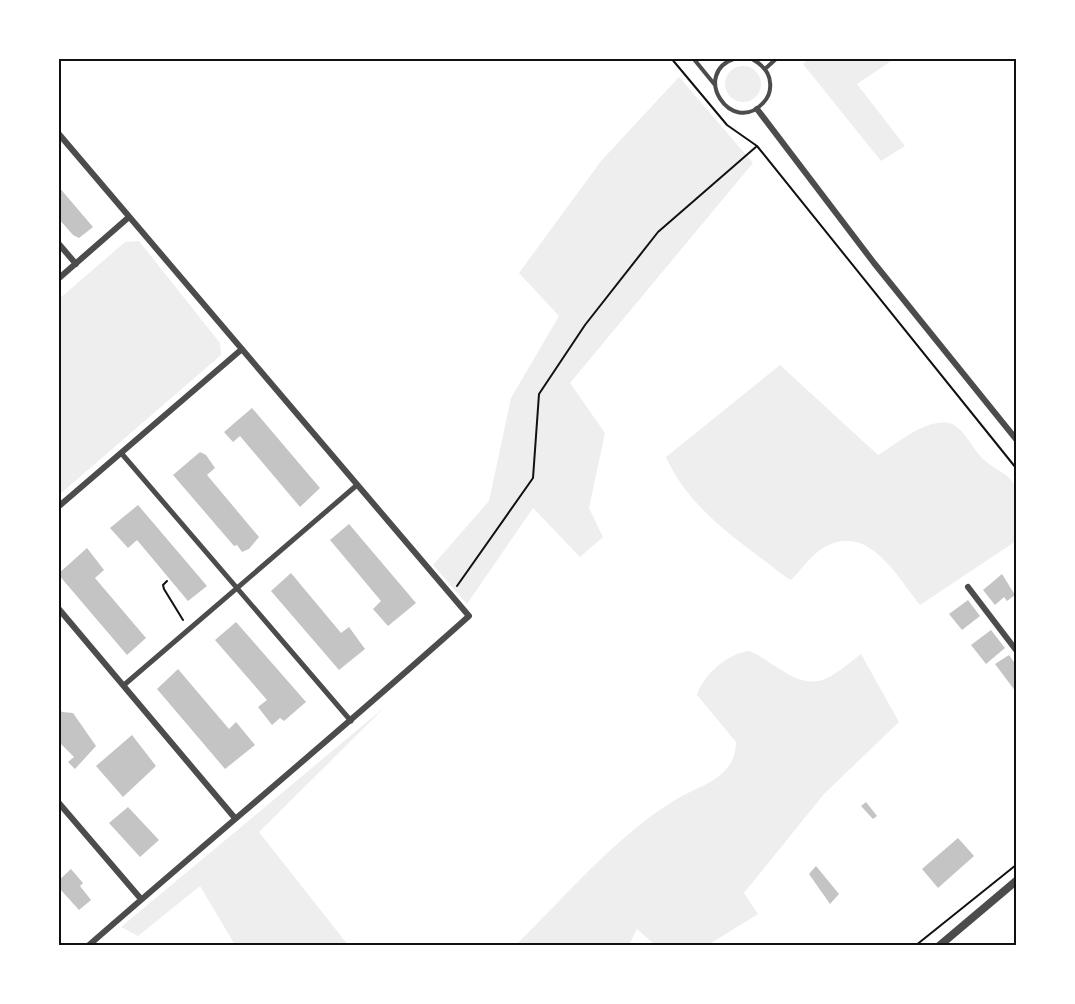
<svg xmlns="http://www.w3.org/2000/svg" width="1075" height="1004" font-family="'IBM Plex Sans',sans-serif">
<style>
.green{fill:#eee}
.building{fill:#c4c4c4}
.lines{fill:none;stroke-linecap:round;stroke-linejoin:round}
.path{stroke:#111;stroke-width:2}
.service{stroke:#4c4c4c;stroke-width:4}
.pedestrian{stroke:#4c4c4c;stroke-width:5}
.minor{stroke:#4c4c4c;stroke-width:6}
.tertiary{stroke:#4c4c4c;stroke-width:8}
.neatline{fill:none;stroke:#111;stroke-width:2}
</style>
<rect width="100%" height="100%" fill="#fff"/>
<path class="green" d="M 808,59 L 894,59 L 857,84 L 905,146 L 881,161 L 803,64 Z
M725 84a18 18 0 1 1 36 0a18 18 0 1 1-36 0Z
M 679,77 L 753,163 L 570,383 L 605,433 L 589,508 L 603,537 L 580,557 L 533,508 L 467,604 L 433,565 L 489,501 L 511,398 L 559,316 L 519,273 L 601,161 Z
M 139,241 L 220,343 L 221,355 L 59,495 L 59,299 L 125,242 Z
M 780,365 L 878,455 C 897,444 924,419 949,423 C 963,426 973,450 983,459 C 994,470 1013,474 1016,490 C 1020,505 1017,525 1016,541 L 920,605 C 895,574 866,519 820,550 C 809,558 801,570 791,580 C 780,574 771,565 761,558 C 724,531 685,500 666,457 Z
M 749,651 C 760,655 768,662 778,668 C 817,694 828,679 861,654 L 899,722 L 824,794 L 744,893 L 758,914 L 708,945 L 655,945 L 637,929 L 629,945 L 516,945 C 566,896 628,822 690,792 C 715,780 735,772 736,742 L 697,695 C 703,675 728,653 749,651 Z
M 385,707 L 259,832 L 348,945 L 235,945 L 200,886 L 138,936 L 121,927 Z"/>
<path class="building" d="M 58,186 L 93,227 L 79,238 L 73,235 L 58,218 Z
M 252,408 L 320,488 L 300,507 L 240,436 L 233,442 L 224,432 Z
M 200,452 L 206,455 L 215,468 L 207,475 L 259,537 L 249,549 L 242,552 L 237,545 L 234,546 L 173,475 Z
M 138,505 L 207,586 L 188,601 L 137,540 L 128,548 L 110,528 Z
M 349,524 L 416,603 L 388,626 L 373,609 L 381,601 L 330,540 Z
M 87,548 L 104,570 L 95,578 L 146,638 L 127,655 L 58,574 Z
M 291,573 L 341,633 L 349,627 L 365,649 L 339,670 L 271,591 Z
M 1002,574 L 1015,595 L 1007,601 L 1004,597 L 995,605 L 983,590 Z
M 968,600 L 980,616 L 962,630 L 949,614 Z
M 236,622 L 306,702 L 284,721 L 280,718 L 272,725 L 258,707 L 267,700 L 215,640 Z
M 991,630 L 1005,648 L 986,664 L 971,645 Z
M 1009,655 L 1016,665 L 1016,692 L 995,664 Z
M 178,669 L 229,729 L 236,722 L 255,745 L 225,769 L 157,689 Z
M 58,708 L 62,712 L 73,713 L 96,746 L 75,769 L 68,762 L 74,757 L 58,741 Z
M 132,735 L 156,766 L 123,797 L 96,766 Z
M 866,802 L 877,816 L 873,819 L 861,806 Z
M 128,807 L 159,840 L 140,857 L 109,823 Z
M 958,838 L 974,856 L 938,888 L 922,869 Z
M 816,866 L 839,894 L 830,904 L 809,874 Z
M 71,869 L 83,883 L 80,886 L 91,900 L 79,910 L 60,889 L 58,891 L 58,881 Z"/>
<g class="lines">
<path class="path" d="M 671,58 L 727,125 L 757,146 L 1016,468
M 167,581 L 163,585 L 164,589 L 183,620
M 457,586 L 533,478 L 539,394 L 585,325 L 658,232 L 757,146
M 915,946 L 1016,865"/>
<path class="service" d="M 693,58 L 715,85
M 736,58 C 689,73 732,137 763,103 C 769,97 771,90 770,82 C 769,70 760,63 750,58
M 765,69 L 777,58"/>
<path class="pedestrian" d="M 122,454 L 351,721
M 124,685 L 357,485"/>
<path class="minor" d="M 757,109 L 874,263 L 1016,439
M 58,133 L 469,616 C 344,728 215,835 88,946
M 58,243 L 76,264
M 58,279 L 129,217
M 58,507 L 242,349
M 968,587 L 1016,650
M 58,608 L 234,817
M 58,802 L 141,899"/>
<path class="tertiary" d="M 939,946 L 1016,881"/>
</g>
<rect width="1075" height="1004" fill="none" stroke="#ffffff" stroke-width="120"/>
<rect x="60" y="60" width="955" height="884" class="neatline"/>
</svg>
